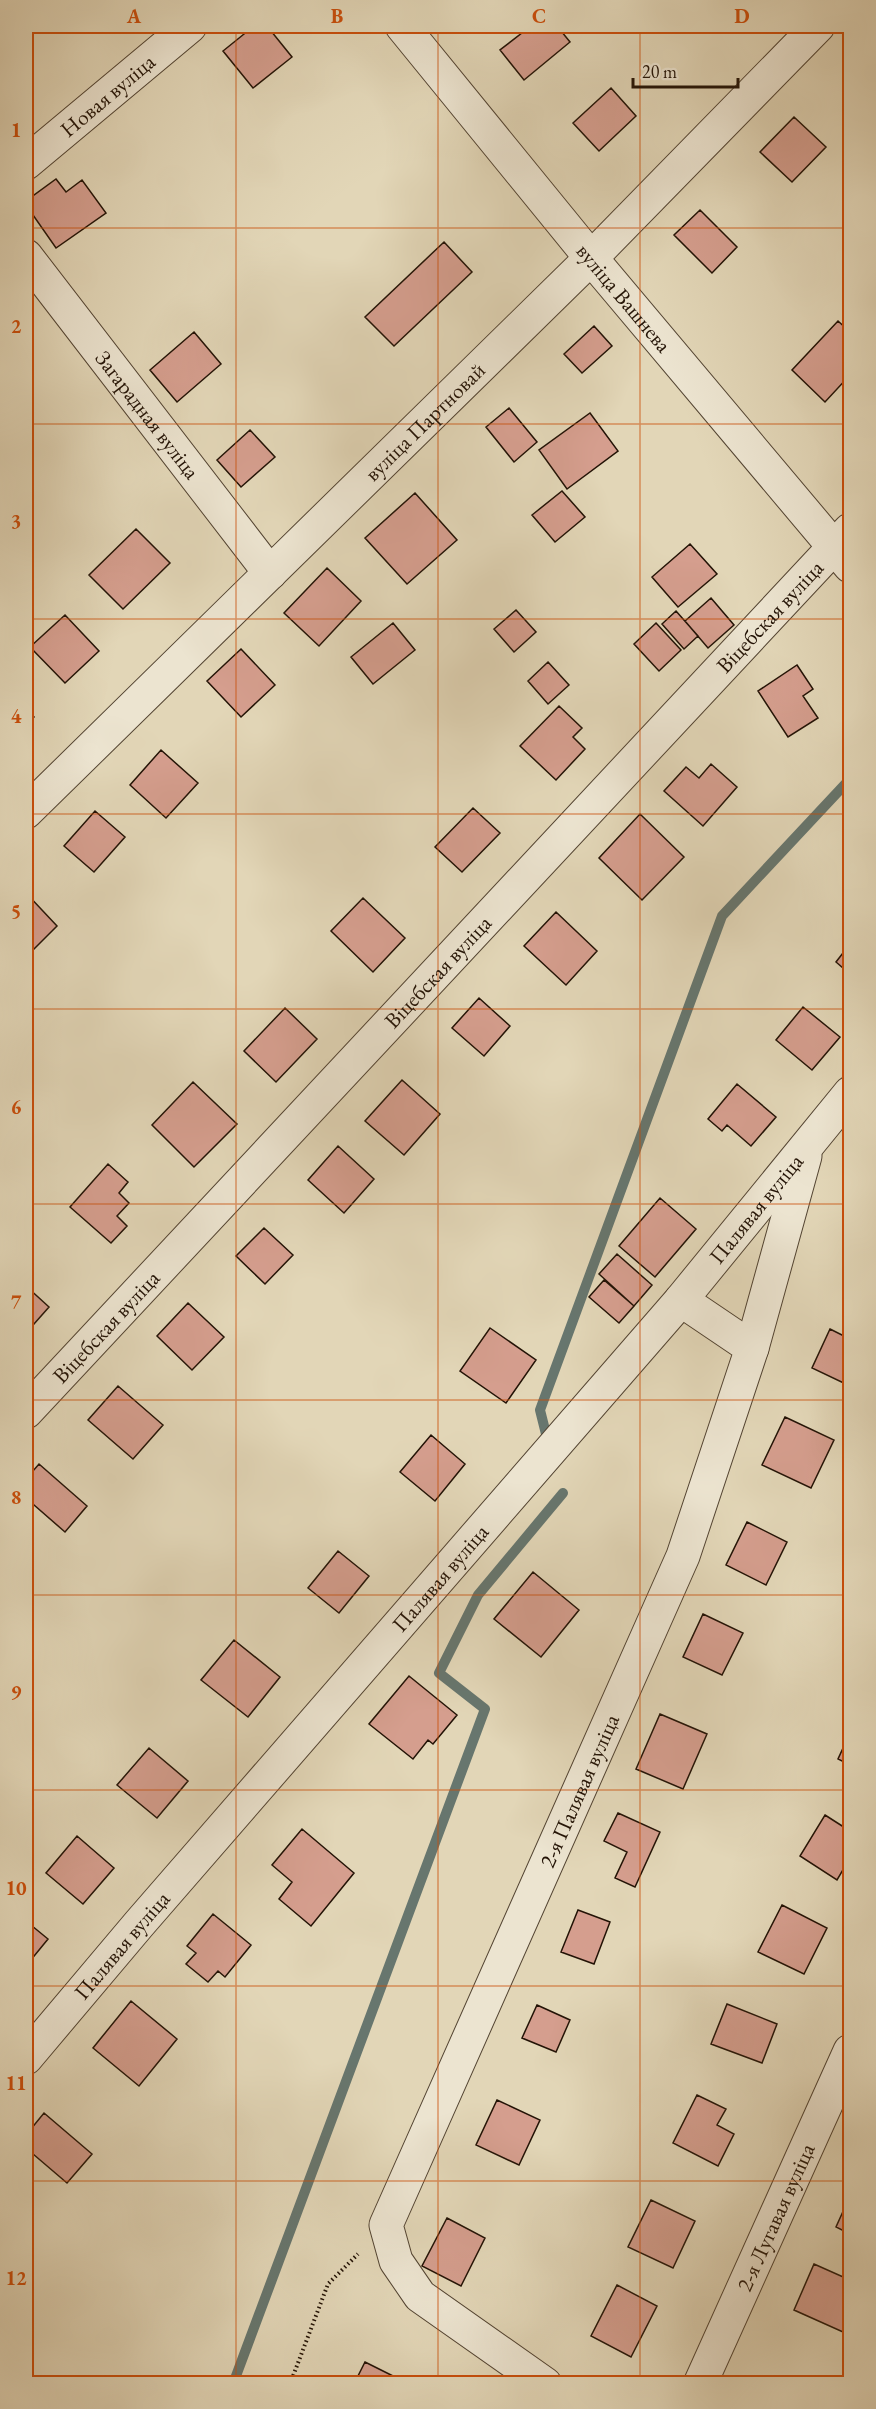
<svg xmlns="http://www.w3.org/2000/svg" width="876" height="2409" font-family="'EB Garamond',serif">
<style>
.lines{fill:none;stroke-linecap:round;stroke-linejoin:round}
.stream{stroke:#67766e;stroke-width:10}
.building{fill:#d59e8e;stroke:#231306;stroke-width:1.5}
.street-casing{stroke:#534432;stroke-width:35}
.path{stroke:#231306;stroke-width:4;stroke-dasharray:1.5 3;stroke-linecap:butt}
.street{stroke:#ece4d0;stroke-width:33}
.grid{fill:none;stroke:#ca4e0b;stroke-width:1.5;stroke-opacity:0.55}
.labels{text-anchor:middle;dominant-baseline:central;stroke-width:6;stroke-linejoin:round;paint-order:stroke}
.street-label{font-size:22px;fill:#231306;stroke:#ece4d0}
.neatline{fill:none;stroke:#ca4e0b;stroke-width:2}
.grid-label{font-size:20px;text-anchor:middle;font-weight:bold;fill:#ca4e0b}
</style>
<rect width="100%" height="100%" fill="#e2d6b7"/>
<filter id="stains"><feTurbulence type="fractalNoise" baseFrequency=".00333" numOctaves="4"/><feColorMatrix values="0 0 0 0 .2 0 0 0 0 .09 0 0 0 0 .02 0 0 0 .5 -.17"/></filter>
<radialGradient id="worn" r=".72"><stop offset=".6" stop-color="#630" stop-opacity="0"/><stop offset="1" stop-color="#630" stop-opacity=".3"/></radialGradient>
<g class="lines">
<path class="stream" d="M 547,1438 L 540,1410 L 722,916 L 850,779
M 233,2384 L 485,1709 L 439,1673 L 478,1595 L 563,1493"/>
</g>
<path class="building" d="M 254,26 L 267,26 L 292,57 L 253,88 L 223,51 Z
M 531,26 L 557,26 L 570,42 L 524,80 L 500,50 Z
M 611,88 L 636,116 L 599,151 L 573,123 Z
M 794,117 L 826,147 L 792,182 L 760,152 Z
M 56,179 L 66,192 L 82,180 L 106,213 L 56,248 L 26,205 L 26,201 Z
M 700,210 L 737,247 L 712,273 L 674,235 Z
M 444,242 L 472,272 L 394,346 L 365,317 Z
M 838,321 L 850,332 L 850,375 L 825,402 L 792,370 Z
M 594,326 L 612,346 L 582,373 L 564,354 Z
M 194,332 L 221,364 L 177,402 L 150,370 Z
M 509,408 L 537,442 L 514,462 L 486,427 Z
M 590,413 L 618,451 L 567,489 L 539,450 Z
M 250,430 L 275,457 L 241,487 L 217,460 Z
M 562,491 L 585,517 L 555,542 L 532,515 Z
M 415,493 L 457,540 L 407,584 L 365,538 Z
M 136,529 L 170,563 L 123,609 L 89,575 Z
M 690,544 L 717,574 L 678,607 L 652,577 Z
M 327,568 L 361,601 L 319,646 L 284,613 Z
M 711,598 L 734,625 L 708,648 L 685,621 Z
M 516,610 L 536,632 L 514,652 L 494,629 Z
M 676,611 L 698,636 L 684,649 L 662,624 Z
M 65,615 L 99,651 L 65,683 L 30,647 Z
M 393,623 L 415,650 L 373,684 L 351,657 Z
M 656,623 L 681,650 L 659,671 L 634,644 Z
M 241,649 L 275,685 L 241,717 L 207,681 Z
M 548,662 L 569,685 L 548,704 L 528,681 Z
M 797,665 L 813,689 L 803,696 L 818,718 L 788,737 L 758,691 Z
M 559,706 L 582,728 L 573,737 L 585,749 L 556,780 L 520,746 Z
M 26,708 L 34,717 L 26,725 Z
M 161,750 L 198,783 L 166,818 L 130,785 Z
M 711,764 L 737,787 L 703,826 L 664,791 L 686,767 L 699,778 Z
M 473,808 L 500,833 L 462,872 L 435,847 Z
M 95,811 L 125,837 L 94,872 L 64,846 Z
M 640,814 L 684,857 L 642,900 L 599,858 Z
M 26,893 L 57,926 L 26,957 Z
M 363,898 L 405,938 L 373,972 L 331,931 Z
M 556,912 L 597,951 L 566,985 L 524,946 Z
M 850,944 L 850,974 L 836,962 Z
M 479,998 L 510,1026 L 484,1056 L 452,1028 Z
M 803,1007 L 840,1037 L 812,1070 L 776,1040 Z
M 285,1008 L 317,1039 L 276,1082 L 244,1051 Z
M 402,1080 L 440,1114 L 404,1155 L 365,1121 Z
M 193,1082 L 237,1124 L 194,1167 L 152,1125 Z
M 737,1084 L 776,1117 L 751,1146 L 727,1125 L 722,1131 L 708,1119 Z
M 338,1146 L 374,1179 L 344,1213 L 308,1180 Z
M 108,1164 L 128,1182 L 119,1193 L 129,1203 L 117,1216 L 127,1226 L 111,1243 L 70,1207 Z
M 660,1198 L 696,1229 L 655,1277 L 619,1246 Z
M 264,1228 L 293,1255 L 265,1284 L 236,1256 Z
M 617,1254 L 652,1285 L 634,1306 L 599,1274 Z
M 604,1280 L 634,1306 L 619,1323 L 589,1297 Z
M 26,1286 L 49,1307 L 26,1333 Z
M 188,1303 L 224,1337 L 192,1370 L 157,1336 Z
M 490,1328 L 536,1360 L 506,1403 L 460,1371 Z
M 830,1329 L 850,1339 L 850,1386 L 812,1368 Z
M 118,1386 L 163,1425 L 133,1459 L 88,1420 Z
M 785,1417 L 834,1440 L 811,1488 L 762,1465 Z
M 431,1435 L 465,1464 L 435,1501 L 400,1472 Z
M 39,1464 L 87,1506 L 65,1532 L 26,1498 L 26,1479 Z
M 747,1522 L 787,1542 L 766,1585 L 726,1565 Z
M 338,1551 L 369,1576 L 339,1613 L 308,1588 Z
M 533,1572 L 579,1610 L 541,1657 L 494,1619 Z
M 703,1614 L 743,1633 L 722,1675 L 683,1657 Z
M 234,1640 L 280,1677 L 248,1717 L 201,1680 Z
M 409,1676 L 457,1715 L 433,1744 L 428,1740 L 413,1759 L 369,1724 Z
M 660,1714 L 707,1734 L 683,1789 L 636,1769 Z
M 850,1733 L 850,1765 L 838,1759 Z
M 149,1748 L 188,1781 L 157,1818 L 117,1785 Z
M 618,1813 L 660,1832 L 635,1887 L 615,1878 L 627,1852 L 604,1841 Z
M 825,1815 L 850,1831 L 850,1858 L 837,1880 L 800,1856 Z
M 302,1829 L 354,1873 L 311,1926 L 279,1899 L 292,1882 L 272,1865 Z
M 77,1836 L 114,1868 L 83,1904 L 46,1873 Z
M 782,1905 L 827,1928 L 804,1974 L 758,1952 Z
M 578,1910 L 610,1922 L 594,1964 L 561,1952 Z
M 213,1914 L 251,1945 L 225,1977 L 218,1971 L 208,1982 L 186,1964 L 196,1953 L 187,1946 Z
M 26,1921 L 48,1939 L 26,1966 Z
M 131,2001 L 177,2039 L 139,2086 L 93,2048 Z
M 727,2004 L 777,2024 L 762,2063 L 711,2044 Z
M 537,2005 L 570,2020 L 556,2052 L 522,2038 Z
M 697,2095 L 726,2109 L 717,2125 L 734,2134 L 718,2166 L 673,2143 Z
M 497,2100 L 540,2120 L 519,2165 L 476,2145 Z
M 44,2113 L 92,2154 L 67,2183 L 26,2148 L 26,2135 Z
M 850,2196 L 850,2234 L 836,2227 Z
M 651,2200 L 695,2221 L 673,2268 L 628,2247 Z
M 447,2218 L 485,2238 L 461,2286 L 422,2266 Z
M 814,2264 L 850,2280 L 850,2315 L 843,2332 L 794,2310 Z
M 617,2285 L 657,2306 L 631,2357 L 591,2336 Z
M 365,2362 L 409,2384 L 354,2384 Z
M 804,2377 L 816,2384 L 801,2384 Z"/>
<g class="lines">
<defs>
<g id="street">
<path id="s1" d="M 402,26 L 591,258 L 850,566"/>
<path id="s2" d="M 26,163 L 190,26"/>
<path id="s3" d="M 26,256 L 270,573"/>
<path id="s4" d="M 26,812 L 591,258 L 818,26"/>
<path d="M 752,1348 L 805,1156"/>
<path id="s5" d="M 26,1412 L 850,530"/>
<path id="s6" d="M 26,2058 L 139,1924 L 681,1300 L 850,1093"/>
<path id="s7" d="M 545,2384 L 420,2296 L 396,2261 L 386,2225 L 683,1556 L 752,1348 L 681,1300"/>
<path id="s8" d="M 700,2384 L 850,2051"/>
</g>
</defs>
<use href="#street" class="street-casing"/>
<path class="path" d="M 290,2384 L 328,2284 L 358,2254"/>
<use href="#street" class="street"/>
</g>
<path class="grid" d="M 236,26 L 236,2384M 438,26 L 438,2384M 640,26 L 640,2384M 26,228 L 850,228M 26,424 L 850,424M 26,619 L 850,619M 26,814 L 850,814M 26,1009 L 850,1009M 26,1204 L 850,1204M 26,1400 L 850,1400M 26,1595 L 850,1595M 26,1790 L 850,1790M 26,1986 L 850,1986M 26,2181 L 850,2181"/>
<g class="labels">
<g class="street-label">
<text stroke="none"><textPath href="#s2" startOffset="106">Новая вуліца</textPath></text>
<text stroke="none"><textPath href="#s1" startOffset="351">вуліца Вашнева</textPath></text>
<text stroke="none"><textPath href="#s3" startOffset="200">Загарадная вуліца</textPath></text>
<text stroke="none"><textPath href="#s4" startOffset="558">вуліца Партновай</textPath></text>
<text stroke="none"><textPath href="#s5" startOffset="1089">Віцебская вуліца</textPath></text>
<text stroke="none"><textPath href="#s5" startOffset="603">Віцебская вуліца</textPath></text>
<text stroke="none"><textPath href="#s6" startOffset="1120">Палявая вуліца</textPath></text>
<text stroke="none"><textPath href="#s5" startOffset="117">Віцебская вуліца</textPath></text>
<text stroke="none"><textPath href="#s6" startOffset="634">Палявая вуліца</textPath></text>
<text stroke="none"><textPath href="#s7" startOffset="708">2-я Палявая вуліца</textPath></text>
<text stroke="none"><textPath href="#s6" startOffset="148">Палявая вуліца</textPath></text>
<text stroke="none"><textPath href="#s8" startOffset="183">2-я Лугавая вуліца</textPath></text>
</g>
</g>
<rect width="876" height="2409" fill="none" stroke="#e2d6b7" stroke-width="66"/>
<path d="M633 78v9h105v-9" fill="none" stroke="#231306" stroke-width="3"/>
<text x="642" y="78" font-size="18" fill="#231306" stroke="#ece4d0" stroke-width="4.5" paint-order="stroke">20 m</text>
<rect x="33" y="33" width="810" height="2343" class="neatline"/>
<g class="grid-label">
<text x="134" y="23">A</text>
<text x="337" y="23">B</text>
<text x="539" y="23">C</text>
<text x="742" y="23">D</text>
<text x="16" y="137">1</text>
<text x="16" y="333">2</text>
<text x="16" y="528">3</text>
<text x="16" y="723">4</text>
<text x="16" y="918">5</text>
<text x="16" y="1114">6</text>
<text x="16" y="1309">7</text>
<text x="16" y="1504">8</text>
<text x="16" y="1699">9</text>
<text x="16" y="1895">10</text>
<text x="16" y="2090">11</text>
<text x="16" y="2285">12</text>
</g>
<rect width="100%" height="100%" filter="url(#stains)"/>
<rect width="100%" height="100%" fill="url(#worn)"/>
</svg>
